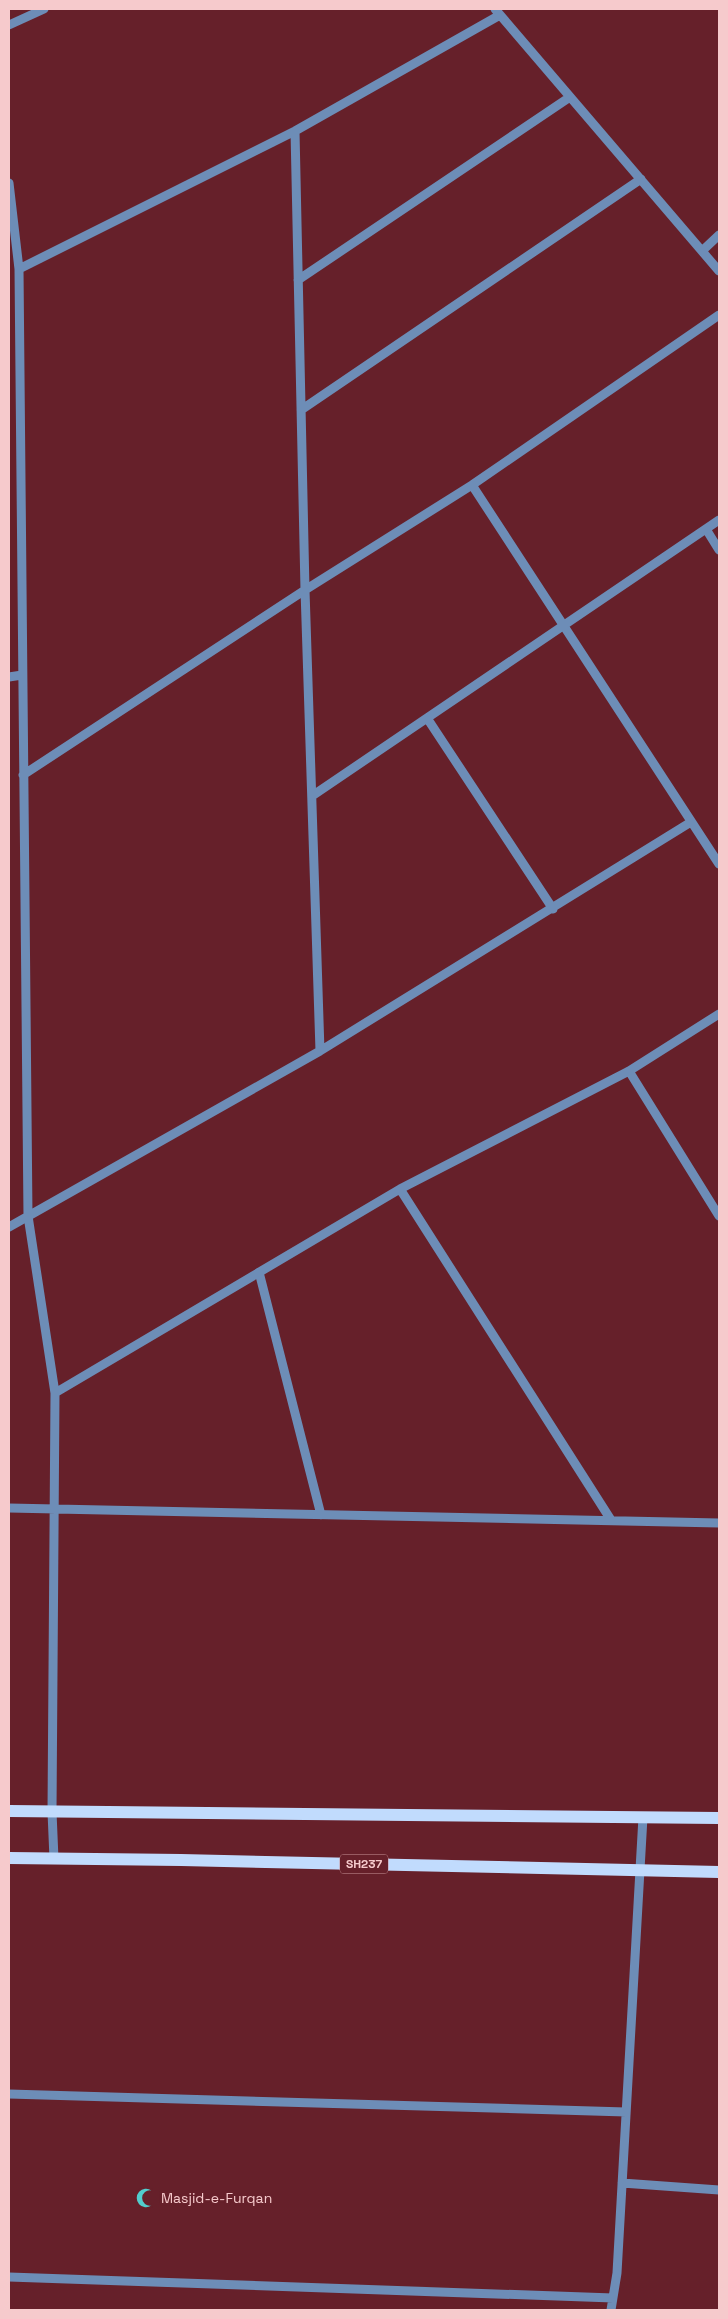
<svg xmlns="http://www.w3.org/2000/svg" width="728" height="2319" font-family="'Space Grotesk',sans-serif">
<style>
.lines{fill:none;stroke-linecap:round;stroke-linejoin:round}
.minor{stroke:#6d8db7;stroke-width:9}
.major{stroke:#c1dbfd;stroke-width:12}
.labels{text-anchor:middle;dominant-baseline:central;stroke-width:5;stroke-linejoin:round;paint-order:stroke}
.shield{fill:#66202a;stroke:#cb979b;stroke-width:1}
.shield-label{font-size:12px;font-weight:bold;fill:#f6cacc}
.poi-label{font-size:14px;fill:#f6cacc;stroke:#66202a;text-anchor:start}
</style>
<rect width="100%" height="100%" fill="#66202a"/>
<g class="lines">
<path class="minor" d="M 495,9 L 719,271
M 9,25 L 44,9
M 295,131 L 305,590 L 320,1051
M 9,183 L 19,269 L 28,1216 L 55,1393 L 52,1812 L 54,1859
M 702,251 L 719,235
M 19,269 L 295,131 L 500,15
M 298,280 L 570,97
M 301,410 L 641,179
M 472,485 L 719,864
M 706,529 L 719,550
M 9,677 L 22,675
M 427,718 L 553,909
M 23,775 L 305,590 L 472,485 L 719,315
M 312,796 L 719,520
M 629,1071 L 719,1216
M 400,1189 L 611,1520
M 9,1227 L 320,1051 L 691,822
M 259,1272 L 321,1515
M 55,1393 L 400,1189 L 629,1071 L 719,1014
M 9,1508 L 719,1523
M 9,2094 L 626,2112
M 622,2183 L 719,2190
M 9,2277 L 613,2298
M 611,2310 L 617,2273 L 643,1817"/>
<path class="major" d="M 9,1811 L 719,1818
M 9,1858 L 181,1860 L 719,1872"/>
</g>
<defs>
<symbol id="mosque-bare" viewBox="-9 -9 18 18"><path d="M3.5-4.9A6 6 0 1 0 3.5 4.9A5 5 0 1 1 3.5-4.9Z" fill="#52cdcd" stroke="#66202a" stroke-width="2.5" paint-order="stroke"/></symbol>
</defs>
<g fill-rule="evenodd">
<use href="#mosque-bare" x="132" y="2184" width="28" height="28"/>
</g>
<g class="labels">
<rect class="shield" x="340" y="1854.5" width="48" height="19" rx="4"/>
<g class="shield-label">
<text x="364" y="1864">SH237</text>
</g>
<g class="poi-label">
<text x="161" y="2198">Masjid-e-Furqan</text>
</g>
</g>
<rect width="728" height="2319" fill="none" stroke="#f6cacc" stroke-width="20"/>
</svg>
